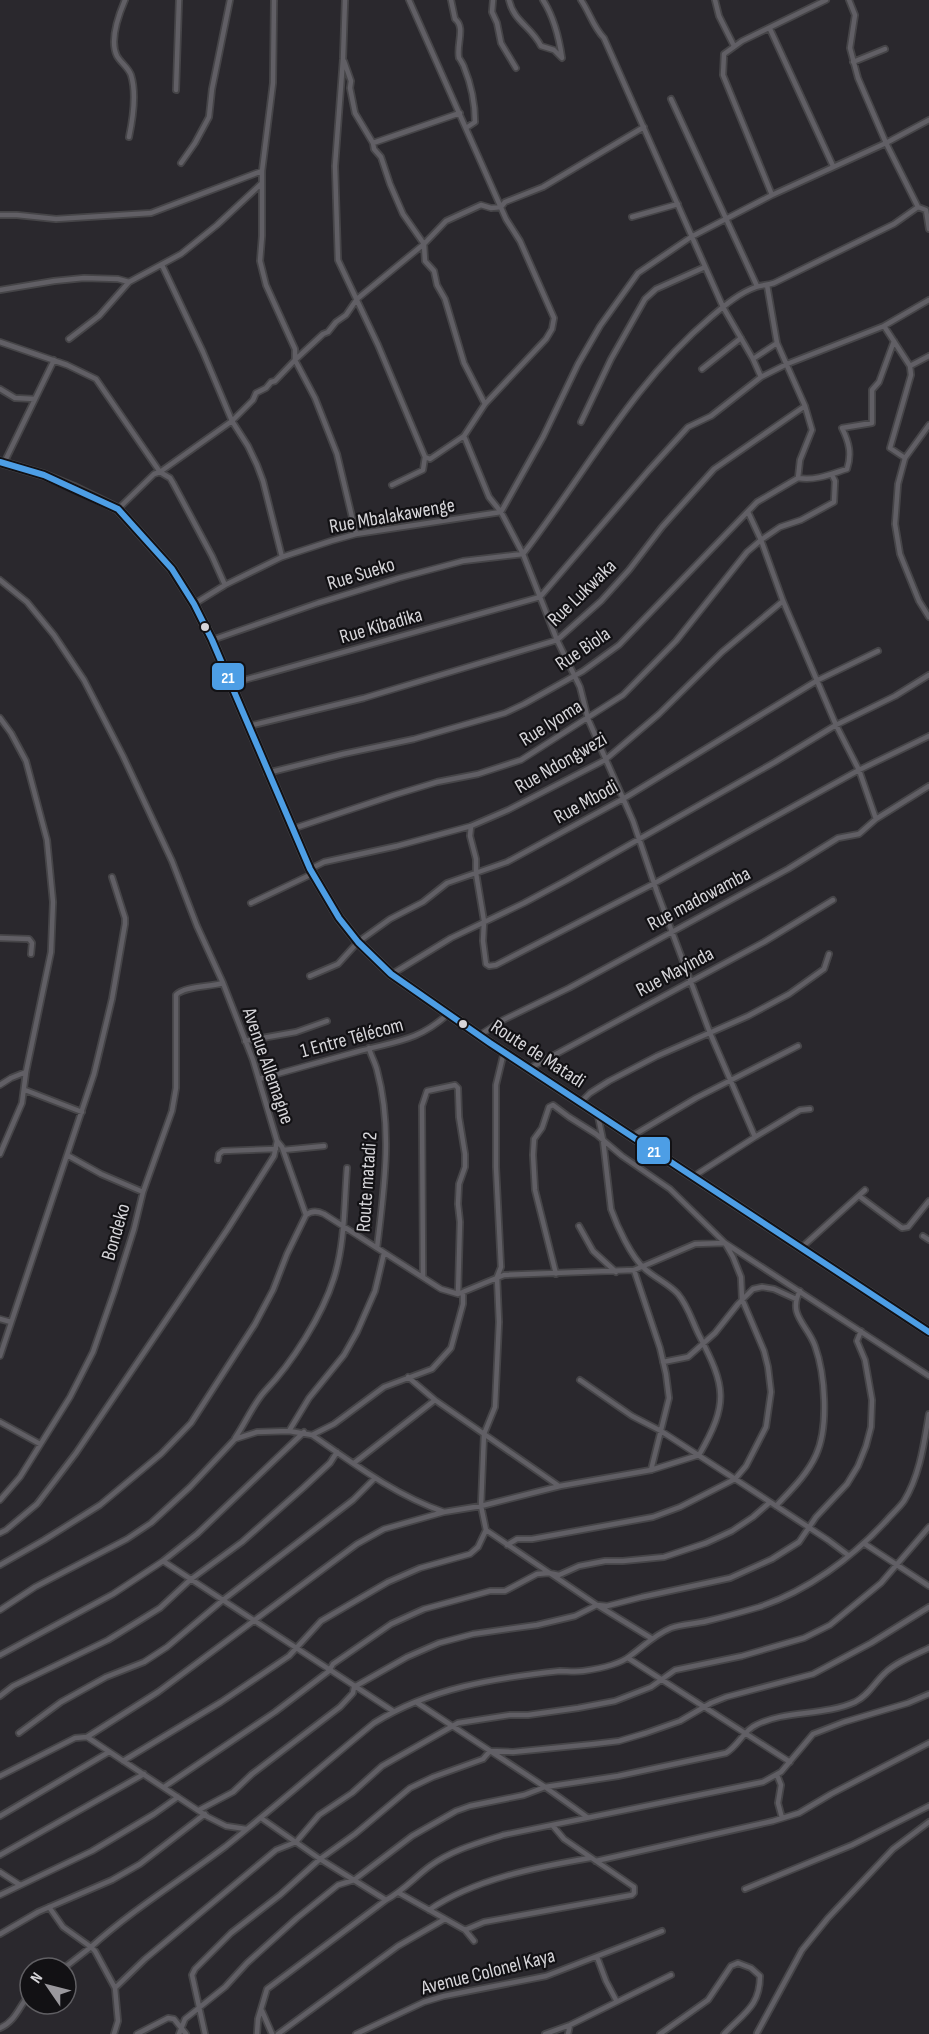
<svg xmlns="http://www.w3.org/2000/svg" width="929" height="2034" font-family="'Sofia Sans Condensed',sans-serif">
<style>
.lines{fill:none;stroke-linecap:round;stroke-linejoin:round}
.minor-casing{stroke:#464548;stroke-width:8}
.trunk-casing{stroke:#464548;stroke-width:11}
.minor{stroke:#615f65;stroke-width:4.5}
.trunk{stroke:#615f66;stroke-width:8}
.bus-1-casing{stroke:#121114;stroke-width:10}
.bus-1{stroke:#4d9ee5;stroke-width:6}
.bus-dot{fill:#d6d5d9;stroke:#121114;stroke-width:2}
.labels{text-anchor:middle;dominant-baseline:central;stroke-width:4.5;stroke-linejoin:round;paint-order:stroke}
.street-label{font-size:20px;fill:#d6d5d9;stroke:#121114}
.line-badge{stroke:#121114;stroke-width:2}
.badge-label{font-size:16px;text-anchor:middle;font-weight:bold;fill:#fff}
</style>
<rect width="100%" height="100%" fill="#2a282d"/>
<g class="lines">
<defs>
<path id="minor" d="M 125,0 C 119,14 109,40 117,56 C 121,63 128,67 131,75 C 137,94 133,118 129,137
M 274,0 L 273,83 L 262,171 L 262,236 L 260,261 L 266,285 L 295,349 L 295,360 L 315,398 L 337,454 L 356,534
M 345,0 L 343,59 L 335,166 L 338,260 L 378,345 L 425,457 L 423,470 L 392,485
M 409,0 L 506,219 L 520,241 L 554,318 L 552,329 L 546,339 L 485,404 L 464,436 L 430,459 L 425,457
M 451,0 L 455,19 C 466,27 456,45 459,58 C 460,59 464,66 464,67 C 471,84 475,103 475,122 L 466,128
M 493,0 L 492,12 L 497,23 L 501,43 L 516,68
M 509,0 C 514,22 531,26 541,46 L 554,50 L 562,58 C 559,37 554,17 543,0
M 581,0 C 590,13 593,27 604,38 L 723,307 L 753,359 L 761,377
M 715,0 L 719,16 L 734,46
M 770,29 L 833,166
M 344,61 L 351,81 L 350,88 L 355,113 L 373,143 L 374,149 L 381,157 L 390,184 L 403,214 L 424,244 L 425,261 L 434,271 L 437,285 L 445,299 L 464,363 L 485,404
M 853,62 L 885,49
M 176,90 L 179,0
M 671,99 L 757,286
M 373,143 L 460,113
M 181,163 L 195,143 L 209,117 L 212,89 L 230,0
M 772,195 L 723,75 L 724,54 L 742,41 L 826,0
M 918,207 L 926,210 L 929,229
M 0,215 L 17,215 L 56,219 L 151,213 L 262,171
M 632,217 L 678,204
M 162,265 L 203,352 L 232,421 L 248,446 L 257,465 L 263,481 L 282,557
M 0,290 L 54,281 L 84,278 L 118,279 L 129,282
M 884,326 L 910,366 L 911,375 L 890,448 L 905,458
M 69,339 L 99,316 L 129,282 L 181,254 L 217,225 L 261,184
M 0,342 L 67,365 L 96,379 L 160,472 L 170,478 L 173,483 L 212,556 L 225,585
M 753,359 L 777,343
M 910,366 L 929,356
M 702,369 L 741,338
M 0,389 L 15,398 L 35,399
M 581,422 L 611,359 L 645,299 L 656,289 L 705,267
M 929,425 L 905,458 L 898,484 L 895,524 L 900,554 L 919,601 L 929,617
M 464,436 L 489,497 L 501,512 L 523,554 L 557,640 L 580,687 L 588,719 L 633,821 L 657,892 L 710,1033 L 755,1137 L 694,1176
M 4,463 L 54,360
M 798,478 C 816,481 831,474 847,469 C 852,454 849,442 842,428 L 872,423 L 872,390 L 879,382 L 894,341
M 118,509 L 154,474 L 160,472 L 232,421 L 253,400 L 256,393 L 266,388 L 271,382 L 275,381 L 295,360 L 323,334 L 328,332 L 336,322 L 346,315 L 357,299 L 424,244 L 446,221 L 481,205 L 491,208 L 501,207 L 505,202 L 543,187 L 644,127
M 748,512 L 761,540 L 783,601 L 836,725 L 859,770 L 876,819
M 0,580 L 27,602 L 54,635 L 84,680 L 123,756 L 172,861 L 197,926 L 223,983 L 253,1060 L 277,1141 L 274,1156 L 227,1230 L 76,1453 L 37,1504 L 6,1530 L 0,1533
M 194,604 L 225,585 L 282,557 L 331,541 L 356,534 L 501,512 L 543,437 L 578,364 L 600,326 L 638,273 L 691,237 L 772,195 L 886,143 L 929,120
M 212,640 L 318,603 L 399,578 L 463,561 L 523,554 C 585,474 632,384 711,317 C 724,306 739,293 756,287 C 762,285 768,285 774,283 L 894,224 L 918,207 L 886,143 L 858,78 L 850,48 L 855,15 L 849,0
M 230,684 L 540,597 L 649,470 L 688,427 L 711,416 L 761,377 L 787,364 L 884,326 L 929,300
M 0,718 L 11,733 L 26,761 L 47,840 L 53,902 L 51,952 L 26,1072 L 22,1103 L 0,1154
M 249,726 L 364,698 L 557,640 L 601,601 L 629,570 L 662,527 L 714,469 L 805,406
M 267,773 L 343,754 L 414,739 L 505,713 L 524,704 L 583,671 L 619,645 L 757,502 L 798,478 L 800,460 L 812,430 L 805,406 L 777,343 L 767,285
M 471,826 L 470,836 L 476,859 L 476,873 L 484,921 L 483,941 L 486,964 L 489,966 L 496,965 L 655,883 L 859,770 L 929,736
M 292,829 L 394,795 L 437,782 L 478,774 L 521,760 L 623,695 L 676,641 L 747,552 L 761,540 L 780,527 L 801,520 L 834,502 L 835,481 L 832,475
M 310,869 L 324,862 L 397,846 L 471,826 L 508,810 L 605,760 L 659,714 L 722,652 L 783,601
M 251,903 L 312,874
M 0,938 L 29,939 L 32,943 L 31,954
M 392,974 L 451,938 L 524,903 L 567,880 L 775,762 L 836,725 L 895,696 L 929,675
M 310,976 L 338,964 L 358,942 L 390,919 L 423,902 L 447,883 L 507,862 L 623,799 L 818,680 L 878,651
M 480,1035 L 503,1020 L 569,988 L 788,869 L 838,838 L 859,834 L 876,819 L 929,786
M 245,1041 L 296,1032 L 327,1021
M 369,1048 C 371,1056 375,1062 377,1070 C 393,1129 384,1189 377,1248
M 504,1052 L 496,1085 L 496,1167 L 501,1267 L 497,1277 L 499,1322 L 495,1407 L 484,1434 L 481,1506 L 486,1530 L 597,1605 L 651,1638
M 530,1068 L 764,942 L 833,900
M 259,1079 C 291,1070 324,1061 356,1052 C 395,1041 417,1042 448,1014
M 0,1085 L 11,1078 L 26,1072
M 25,1090 L 82,1112
M 581,1102 L 590,1093 L 609,1081 L 657,1056 L 748,1016 L 789,994 L 824,969 L 829,954
M 632,1136 L 696,1098 L 798,1046
M 755,1137 L 800,1110 L 810,1109
M 277,1141 L 282,1147 L 306,1215
M 283,1150 L 324,1146
M 67,1155 L 101,1174 L 143,1192
M 218,1160 L 219,1154 L 223,1151 L 276,1149
M 859,1196 L 902,1228 L 908,1227 L 929,1201
M 579,1226 L 593,1251 L 616,1272
M 923,1236 L 929,1240
M 801,1248 L 865,1190
M 634,1270 L 660,1348 L 666,1374 L 669,1398 L 651,1470
M 423,1277 L 422,1106 L 427,1091 L 455,1085 L 458,1088 L 459,1117 L 465,1154 L 465,1167 L 459,1184 L 458,1204 L 460,1222 L 458,1294
M 0,1319 L 11,1322
M 0,1356 L 94,1074 L 112,999 L 125,924 L 125,918 L 112,877
M 663,1362 L 688,1357 L 715,1333 L 738,1304 L 753,1289 L 762,1287 L 774,1289 L 796,1299
M 408,1377 L 435,1400 L 559,1486
M 580,1380 L 632,1416 L 661,1431 L 735,1479 L 828,1540 L 848,1555
M 0,1422 L 40,1444
M 289,1431 L 309,1398 L 344,1355 L 357,1332 L 375,1291 L 384,1253
M 312,1435 C 354,1464 395,1495 444,1512
M 235,1438 C 245,1424 253,1404 265,1391 C 292,1363 322,1316 334,1278 C 345,1243 344,1205 347,1168
M 354,1463 L 435,1400
M 0,1500 L 20,1477 L 70,1397 L 93,1352 L 114,1292 L 134,1229 L 143,1192 L 172,1111 L 176,1088 L 176,995 C 184,986 210,987 223,983
M 776,1506 C 790,1491 807,1475 816,1455 C 829,1427 825,1374 815,1346 C 808,1325 787,1315 800,1291
M 865,1544 L 929,1586
M 507,1545 L 517,1539 L 532,1539 L 653,1517 L 680,1507 L 735,1479 L 746,1466 L 766,1427 L 771,1392 L 768,1367 L 764,1351 L 742,1299 L 741,1277 L 733,1257 L 725,1243 L 670,1189 L 622,1156 L 596,1134 L 569,1117 L 553,1105 L 549,1107 L 542,1128 L 534,1139 L 533,1155 L 535,1190 L 556,1274
M 163,1561 L 393,1711
M 0,1565 L 44,1540 L 100,1505 L 161,1454 L 191,1423 L 255,1324 L 273,1290 L 287,1254 L 306,1215 C 312,1210 318,1211 324,1214 L 441,1289 L 458,1294 L 504,1275 L 634,1270 L 695,1244 L 725,1243 L 929,1376
M 0,1610 L 35,1587 L 127,1539 L 151,1523 L 190,1487 L 235,1439 L 257,1432 L 289,1431 L 312,1435 L 334,1424 L 384,1387 L 432,1369 L 451,1348 L 463,1304 L 463,1292
M 0,1655 L 113,1594 L 163,1561 L 197,1534 L 304,1432
M 628,1658 L 790,1762
M 0,1696 L 13,1686 L 108,1640 L 160,1608 L 190,1580 L 242,1542 L 303,1488 L 330,1463 L 337,1452
M 416,1702 L 545,1787 L 587,1817
M 19,1733 L 61,1702 L 106,1677 L 144,1662 L 167,1647 L 223,1600 L 353,1500 L 375,1478
M 123,1761 L 221,1702 L 289,1656 L 321,1621 L 388,1582 L 420,1568 L 470,1554 L 478,1547 L 486,1530
M 777,1775 L 781,1785 L 778,1803 L 782,1818
M 0,1776 L 75,1738 L 87,1737
M 164,1787 L 275,1712 L 329,1671 L 333,1664 L 391,1624 L 424,1609 L 490,1591 L 505,1591 L 537,1574 L 549,1573 L 559,1575 L 579,1566 L 605,1561 L 623,1561 L 664,1557 L 706,1543 L 732,1531 L 753,1517 L 769,1503
M 199,1810 L 233,1792 L 252,1774 L 340,1707 L 353,1693 L 354,1687 L 407,1657 L 439,1643 L 473,1634 L 537,1625 L 575,1616 L 597,1605 L 607,1606 L 642,1597 L 730,1578 L 772,1559 L 799,1542 L 816,1517 L 847,1484 L 858,1466 L 866,1446 L 871,1427 L 872,1400 L 865,1360 L 857,1341 L 861,1331
M 0,1816 L 109,1752
M 261,1818 L 320,1859 L 386,1900
M 246,1829 L 226,1826 L 208,1817 L 87,1737 L 158,1692 L 357,1544 L 384,1529 L 444,1512 L 481,1506 L 560,1486 L 651,1470 L 699,1455 C 729,1403 726,1387 699,1335 C 692,1321 688,1306 678,1294 C 669,1284 655,1278 645,1269 C 631,1257 617,1226 611,1209 L 603,1140 L 598,1116
M 0,1855 L 144,1774
M 596,1861 L 773,1821 L 799,1813 L 831,1794 L 929,1743
M 0,1872 L 20,1885
M 745,1889 L 852,1845 L 929,1806
M 399,1893 L 465,1930 L 474,1941
M 0,1895 L 92,1851 L 154,1814 L 178,1797
M 49,1907 L 63,1927 L 91,1947 L 64,1968
M 429,1910 C 474,1879 537,1867 590,1858
M 465,1930 L 484,1922 L 632,1895 L 634,1893 L 634,1887 L 631,1885 L 564,1839 L 553,1826
M 0,1934 L 38,1912 L 112,1880 L 140,1864 L 205,1814
M 597,1957 L 606,1981 L 616,2000
M 115,1988 L 145,1959 L 276,1850 L 296,1842 L 319,1815 L 352,1793 L 382,1766 L 458,1723 L 510,1715 L 528,1715 L 578,1708 L 615,1701 L 651,1687 L 675,1670 L 742,1656 L 804,1638 L 830,1625 L 881,1583 L 929,1527
M 262,2011 L 272,2034
M 0,2028 C 16,2021 19,2006 30,1994
M 757,2033 L 802,1950 L 828,1918 L 893,1849 L 929,1822
M 114,2034 L 118,2021 L 115,1988 L 95,1951 L 91,1947 C 132,1910 181,1880 226,1846 C 276,1806 324,1764 374,1723 C 430,1688 495,1678 560,1671 C 567,1671 575,1672 583,1671 C 597,1669 619,1665 630,1656 C 644,1646 654,1635 671,1628 C 682,1624 695,1624 707,1621 C 724,1617 742,1612 759,1607 C 807,1591 852,1558 886,1521 C 891,1515 899,1508 904,1501 C 920,1475 924,1443 929,1414
M 137,2034 L 168,2018 L 174,2019 L 186,2034
M 179,2034 L 185,2019 L 225,1987 L 247,1963 L 297,1918 L 338,1885 L 354,1880 L 412,1836 L 456,1811 L 470,1806 L 524,1795 L 545,1787 L 618,1776 L 726,1753 C 738,1746 744,1730 756,1725 C 785,1710 824,1716 855,1702 C 869,1695 874,1683 885,1673 C 896,1662 915,1655 929,1648
M 205,2034 L 192,1975 L 195,1969 L 231,1933 L 280,1895 L 320,1859 L 355,1834 L 410,1788 L 433,1777 L 483,1759 L 490,1751 L 513,1752 L 594,1744 L 619,1741 L 646,1733 L 680,1721 L 711,1703 L 726,1697 L 813,1674 L 871,1643 L 929,1607
M 257,2034 L 258,2019 L 267,1989 L 386,1900 C 403,1891 415,1877 430,1866 C 452,1850 478,1843 503,1835 L 763,1782 L 781,1772 L 813,1734 L 844,1722 L 908,1703 L 929,1694
M 278,2034 L 398,1946 L 445,1919
M 356,2034 L 424,2002 L 444,1996 L 546,1976 L 662,1931
M 545,2034 L 570,2025 L 671,1975
M 568,2034 L 570,2025
M 660,2034 L 708,2000 L 731,1966 L 738,1963 L 751,1968 L 760,1976 C 760,2006 744,2013 724,2034"/>
<path id="trunk" d="M 0,462 L 44,475 L 73,487 L 118,509 L 172,569 L 194,604 L 212,640 L 310,869 L 339,918 L 358,942 L 391,974 L 490,1043 L 929,1332"/>
</defs>
<use href="#minor" class="minor-casing"/>
<use href="#trunk" class="trunk-casing"/>
<use href="#minor" class="minor"/>
<use href="#trunk" class="trunk"/>
<defs>
<path id="bus-1" d="M 0,462 L 44,475 L 118,509 L 172,569 L 194,604 L 212,640 L 310,869 L 339,918 L 358,942 L 391,974 L 490,1043 L 929,1332"/>
</defs>
<use href="#bus-1" class="bus-1-casing"/>
<use href="#bus-1" class="bus-1"/>
</g>
<g class="bus-dot">
<circle cx="205" cy="627" r="5"/>
<circle cx="463" cy="1024" r="5"/>
</g>
<g class="labels">
<g class="street-label">
<text transform="translate(392 516) rotate(-10)">Rue Mbalakawenge</text>
<text transform="translate(361 574) rotate(-17)">Rue Sueko</text>
<text transform="translate(582 593) rotate(-44)">Rue Lukwaka</text>
<text transform="translate(381 626) rotate(-16)">Rue Kibadika</text>
<text transform="translate(583 649) rotate(-34)">Rue Biola</text>
<text transform="translate(551 723) rotate(-32)">Rue Iyoma</text>
<text transform="translate(561 763) rotate(-30)">Rue Ndongwezi</text>
<text transform="translate(586 802) rotate(-29)">Rue Mbodi</text>
<text transform="translate(699 899) rotate(-28)">Rue madowamba</text>
<text transform="translate(675 972) rotate(-28)">Rue Mayinda</text>
<text transform="translate(352 1038) rotate(-15)">1 Entre Télécom</text>
<text transform="translate(538 1054) rotate(33)">Route de Matadi</text>
<text transform="translate(268 1066) rotate(71)">Avenue Allemagne</text>
<text transform="translate(367 1182) rotate(-86)">Route matadi 2</text>
<text transform="translate(116 1232) rotate(-74)">Bondeko</text>
<text transform="translate(488 1972) rotate(-14)">Avenue Colonel Kaya</text>
</g>
</g>
<g class="line-badge">
<rect x="211" y="662" width="34" height="29" rx="6" fill="#4d9ee5"/>
<rect x="636" y="1136" width="35" height="29" rx="6" fill="#4d9ee5"/>
</g>
<g class="badge-label">
<text x="228" y="683">21</text>
<text x="654" y="1157">21</text>
</g>
<g transform="translate(48 1986) rotate(305)"><circle r="28" fill="#121114" stroke="#605f63" stroke-width="1.5"/>
<path d="M0-4.5L10 22L0 15L-10 22Z" fill="#9a989d"/>
<text y="-9" font-size="16" font-weight="bold" text-anchor="middle" fill="#d6d5d9">N</text>
</g>
</svg>
